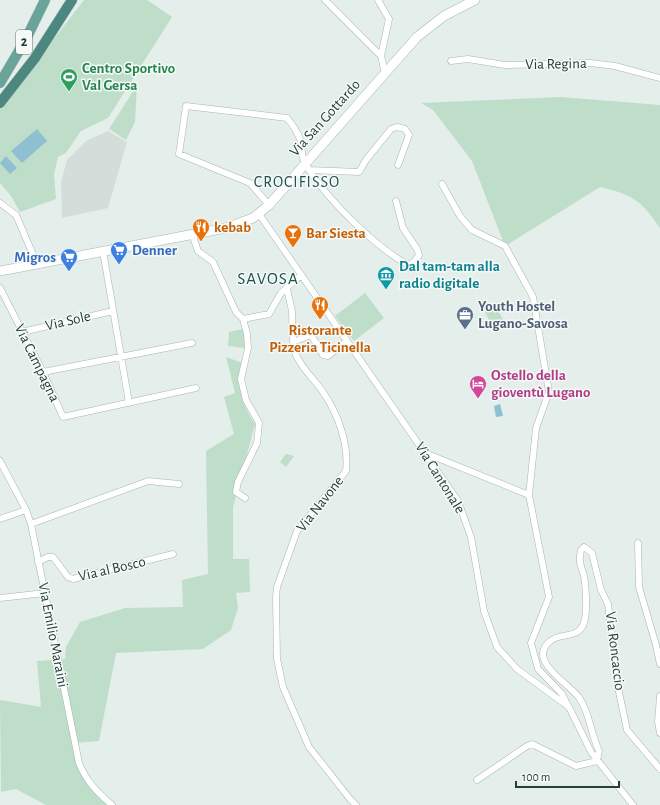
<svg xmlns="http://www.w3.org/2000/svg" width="660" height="805" font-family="'Alegreya Sans',sans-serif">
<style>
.built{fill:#d3deda}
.green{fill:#bedeca}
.water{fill:#8ec0d2}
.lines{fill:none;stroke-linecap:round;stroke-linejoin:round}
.minor-casing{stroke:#a7b6b3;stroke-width:7}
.secondary-casing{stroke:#a3b9b4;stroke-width:10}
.primary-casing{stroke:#c2c9c8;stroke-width:11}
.trunk-casing{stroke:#c2c9c8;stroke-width:11}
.minor{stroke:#fff;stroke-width:6}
.secondary{stroke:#fff;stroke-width:9}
.primary{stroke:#6aa39a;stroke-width:10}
.trunk{stroke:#4d8880;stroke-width:10}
.labels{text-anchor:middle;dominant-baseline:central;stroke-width:3;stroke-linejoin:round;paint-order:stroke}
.shield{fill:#f5faf8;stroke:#637774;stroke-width:1}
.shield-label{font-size:14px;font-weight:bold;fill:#243f3b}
.street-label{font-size:15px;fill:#243f3b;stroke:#f5faf8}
.leisure-label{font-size:15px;font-weight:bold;fill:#27864d;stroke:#f5faf8;text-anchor:start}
.food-label{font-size:15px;font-weight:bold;fill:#c56008;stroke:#f5faf8;text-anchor:start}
.shop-label{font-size:15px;font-weight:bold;fill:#366cbe;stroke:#f5faf8;text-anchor:start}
.culture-label{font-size:15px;font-weight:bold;fill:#0d838f;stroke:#f5faf8;text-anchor:start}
.service-label{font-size:15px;font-weight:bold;fill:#4e5e75;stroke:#f5faf8;text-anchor:start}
.hotel-label{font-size:15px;font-weight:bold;fill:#b23c85;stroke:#f5faf8;text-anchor:start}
.neighbourhood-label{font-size:16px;letter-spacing:1px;fill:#1f524b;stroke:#f5faf8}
.quarter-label{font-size:17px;letter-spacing:1px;fill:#1f524b;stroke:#f5faf8}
</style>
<rect width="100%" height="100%" fill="#e4eeeb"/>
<path class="built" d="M 108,131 L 127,142 L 108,208 L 62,218 L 61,182 L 67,160 L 86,141 Z"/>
<path class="green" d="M 84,0 L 147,0 L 172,17 L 108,118 L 81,131 L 66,153 L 58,157 L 54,174 L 56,199 L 20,212 L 11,196 L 0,183 L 0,108 Z
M 137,85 L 135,122 L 126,140 L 109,129 Z
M 561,97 L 660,105 L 660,228 C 641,200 633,195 600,187 L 505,246 L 472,161 L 433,110 L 421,103 Z
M 365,293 L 384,318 L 354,341 L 335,316 Z
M 494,303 L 506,325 L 494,330 L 483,308 Z
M 243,329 L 246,348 L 228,346 L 229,332 Z
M 226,357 L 243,363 C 238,389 240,402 255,424 L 233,507 L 233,566 L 233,559 L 249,559 L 250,592 L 236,593 L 238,608 L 231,630 L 203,649 L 116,653 L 99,741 L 74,743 L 83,773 L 112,805 L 46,805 L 16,789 L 1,792 L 0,700 L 41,707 L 37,661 L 65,659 L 66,647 L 80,622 L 125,608 L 183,607 L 182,580 L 208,574 L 206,451 L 234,434 L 224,397 L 235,393 Z
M 286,454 L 294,456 L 286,467 L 280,462 Z"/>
<path class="water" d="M 37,129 L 47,141 L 22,163 L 11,151 Z
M 6,156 L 17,168 L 10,174 L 0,163 Z
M 500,404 L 503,416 L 496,417 L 494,406 Z"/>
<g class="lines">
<defs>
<path id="minor" d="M 325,0 L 381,56
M 378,0 L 389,19 L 381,56 L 385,73
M 451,61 L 468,59 L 505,65 L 591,63 L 615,66 L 660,78
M 309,170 L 359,172 L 366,160 L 391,129 L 397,127 L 405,129 L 409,135 L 398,165
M 442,184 L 460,216 L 472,230 L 505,246 L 533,297 L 549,392 L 536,428 L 529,495
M 0,203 L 16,215 L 37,264
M 269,205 L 250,183 L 179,154 L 186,106 L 287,118 C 292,124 297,131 300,139 C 303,148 300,156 306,165 C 325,197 374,246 408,265 L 414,262 L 419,255 L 417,249 L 403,228 L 396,201
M 259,214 L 458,501 L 471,537 L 484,611 L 497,647 L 517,669 L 569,707 L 591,752 L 633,805
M 192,234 L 198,251 L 213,262 L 236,312 L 243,319 L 247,334 L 248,348 L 241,379 L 246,400 L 259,423 L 257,443 L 238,482 L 236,492 L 245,498
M 103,251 L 129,403
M 0,288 L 43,372 L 63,417 L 196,388
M 287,288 C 288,296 291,304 292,312 C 293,326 291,342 296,355 C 302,369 315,380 323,392 C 338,414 349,444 346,471 L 297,531 L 277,587 L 276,597 L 277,659 L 283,687 L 309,747 L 350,799 L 356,805
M 243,319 L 269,314 L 281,293 L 301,275
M 22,332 L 113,311
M 298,340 L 311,335 L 323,355 L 328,356 L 347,341
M 43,372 L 192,343
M 425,453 L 529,495 L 549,597 L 531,643 L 538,669 L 562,694 L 568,706
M 0,461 L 26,510 L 31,524 L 79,763 C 86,781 98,793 112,805
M 0,519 L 26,510
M 31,524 L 148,481 L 179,484
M 638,543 L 639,587 L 656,645 L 660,664
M 38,562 L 48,557 L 53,557 L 68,577 L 73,579 L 173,554
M 0,598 L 45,593
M 660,696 L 658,722 L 660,733
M 477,780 L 527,746 L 532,744 L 576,766 L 597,761 L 599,751 C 591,735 590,714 580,699 C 572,685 527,662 549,642 C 562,630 580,642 585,619 C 587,609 586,586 584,576 C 581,565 578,562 581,550 L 584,547 L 592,553 L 601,590 L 608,604 L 619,692 L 627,730 L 660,769"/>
<path id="secondary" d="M 0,271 L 226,228 L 253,218 L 269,205 L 417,37 L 444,16 L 475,0"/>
<path id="primary" d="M 0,83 L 26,39 L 45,0"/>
<path id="trunk" d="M 0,103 L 35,58 L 72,0"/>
</defs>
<use href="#minor" class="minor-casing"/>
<use href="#secondary" class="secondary-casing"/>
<use href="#primary" class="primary-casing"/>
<use href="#trunk" class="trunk-casing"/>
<use href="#minor" class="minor"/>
<use href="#secondary" class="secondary"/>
<use href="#primary" class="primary"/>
<use href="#trunk" class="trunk"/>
</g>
<defs>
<symbol id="stadium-pin" viewBox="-11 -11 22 30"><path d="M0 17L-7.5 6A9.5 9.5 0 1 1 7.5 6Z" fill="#2e9e5b" stroke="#f5faf8"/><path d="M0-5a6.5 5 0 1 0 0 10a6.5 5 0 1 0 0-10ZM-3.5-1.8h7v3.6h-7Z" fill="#fff"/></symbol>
<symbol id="restaurant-pin" viewBox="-11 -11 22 30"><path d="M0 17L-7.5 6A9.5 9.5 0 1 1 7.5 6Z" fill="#e8710a" stroke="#f5faf8"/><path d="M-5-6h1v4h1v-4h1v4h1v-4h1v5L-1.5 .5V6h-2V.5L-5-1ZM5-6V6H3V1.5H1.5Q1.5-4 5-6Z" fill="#fff"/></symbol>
<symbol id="bar-pin" viewBox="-11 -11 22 30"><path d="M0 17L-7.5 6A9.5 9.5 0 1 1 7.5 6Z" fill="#e8710a" stroke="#f5faf8"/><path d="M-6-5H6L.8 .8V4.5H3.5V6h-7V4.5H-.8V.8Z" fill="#fff"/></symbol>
<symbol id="supermarket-pin" viewBox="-11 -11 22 30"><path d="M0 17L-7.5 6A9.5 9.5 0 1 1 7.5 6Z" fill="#3f7fe0" stroke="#f5faf8"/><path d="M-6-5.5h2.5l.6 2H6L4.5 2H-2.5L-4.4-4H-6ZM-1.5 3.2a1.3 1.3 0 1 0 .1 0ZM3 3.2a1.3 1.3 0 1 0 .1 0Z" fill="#fff"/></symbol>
<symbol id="museum-pin" viewBox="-11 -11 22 30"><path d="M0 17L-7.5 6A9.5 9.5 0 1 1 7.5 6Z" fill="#0f9aa8" stroke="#f5faf8"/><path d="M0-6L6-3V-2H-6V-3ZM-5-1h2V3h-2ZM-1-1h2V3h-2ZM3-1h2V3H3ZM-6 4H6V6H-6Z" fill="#fff"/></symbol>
<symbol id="office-pin" viewBox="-11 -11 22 30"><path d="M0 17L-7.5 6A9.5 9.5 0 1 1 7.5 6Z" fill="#5c6f8a" stroke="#f5faf8"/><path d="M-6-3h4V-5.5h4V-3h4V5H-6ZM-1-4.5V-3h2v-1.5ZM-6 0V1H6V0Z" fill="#fff"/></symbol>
<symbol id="hotel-pin" viewBox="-11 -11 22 30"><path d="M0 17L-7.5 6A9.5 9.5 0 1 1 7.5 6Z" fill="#d1479c" stroke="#f5faf8"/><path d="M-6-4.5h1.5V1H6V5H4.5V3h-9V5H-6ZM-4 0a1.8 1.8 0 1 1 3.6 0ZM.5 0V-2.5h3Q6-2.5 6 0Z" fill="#fff"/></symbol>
</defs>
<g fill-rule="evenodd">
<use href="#stadium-pin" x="59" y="67" width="20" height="27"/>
<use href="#restaurant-pin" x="191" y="217" width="20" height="27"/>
<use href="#bar-pin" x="283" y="223" width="20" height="27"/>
<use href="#supermarket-pin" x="109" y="240" width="20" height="27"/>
<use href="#supermarket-pin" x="59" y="247" width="20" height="27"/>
<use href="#museum-pin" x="376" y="265" width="20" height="27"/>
<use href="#restaurant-pin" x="310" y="295" width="20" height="27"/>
<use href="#office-pin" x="455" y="305" width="20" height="27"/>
<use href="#hotel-pin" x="468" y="374" width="20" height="27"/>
</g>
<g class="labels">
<rect class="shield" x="16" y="30" width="16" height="24" rx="3"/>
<g class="shield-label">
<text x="24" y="42">2</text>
</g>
<g class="street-label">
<text transform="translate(556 64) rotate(-1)">Via Regina</text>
<text transform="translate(325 118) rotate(-48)">Via San Gottardo</text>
<text transform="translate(68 321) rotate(-13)">Via Sole</text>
<text transform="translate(37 363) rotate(64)">Via Campagna</text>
<text transform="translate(440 478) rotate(58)">Via Cantonale</text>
<text transform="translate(320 504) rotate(-52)">Via Navone</text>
<text transform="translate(112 569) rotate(-13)">Via al Bosco</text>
<text transform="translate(53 635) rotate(79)">Via Emilio Maraini</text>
<text transform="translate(615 651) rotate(83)">Via Roncaccio</text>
</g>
<g class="leisure-label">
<text x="82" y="68">Centro Sportivo<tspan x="82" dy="17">Val Gersa</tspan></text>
</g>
<g class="food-label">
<text x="214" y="227">kebab</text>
<text x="306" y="233">Bar Siesta</text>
<text x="320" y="330" text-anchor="middle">Ristorante<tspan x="320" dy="17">Pizzeria Ticinella</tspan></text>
</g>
<g class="shop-label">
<text x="132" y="250">Denner</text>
<text x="56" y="257" text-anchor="end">Migros</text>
</g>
<g class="culture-label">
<text x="399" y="266">Dal tam-tam alla<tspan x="399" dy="17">radio digitale</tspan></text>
</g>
<g class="service-label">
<text x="478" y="306">Youth Hostel<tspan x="478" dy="17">Lugano-Savosa</tspan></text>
</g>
<g class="hotel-label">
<text x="491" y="375">Ostello della<tspan x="491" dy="17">gioventù Lugano</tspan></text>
</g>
<g class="neighbourhood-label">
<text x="297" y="182">CROCIFISSO</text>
</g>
<g class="quarter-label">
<text x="268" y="278">SAVOSA</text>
</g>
</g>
<path d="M516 781v6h103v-6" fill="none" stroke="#243f3b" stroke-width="2"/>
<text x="522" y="781" font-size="12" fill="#243f3b" stroke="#f5faf8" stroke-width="3" paint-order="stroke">100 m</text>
</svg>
